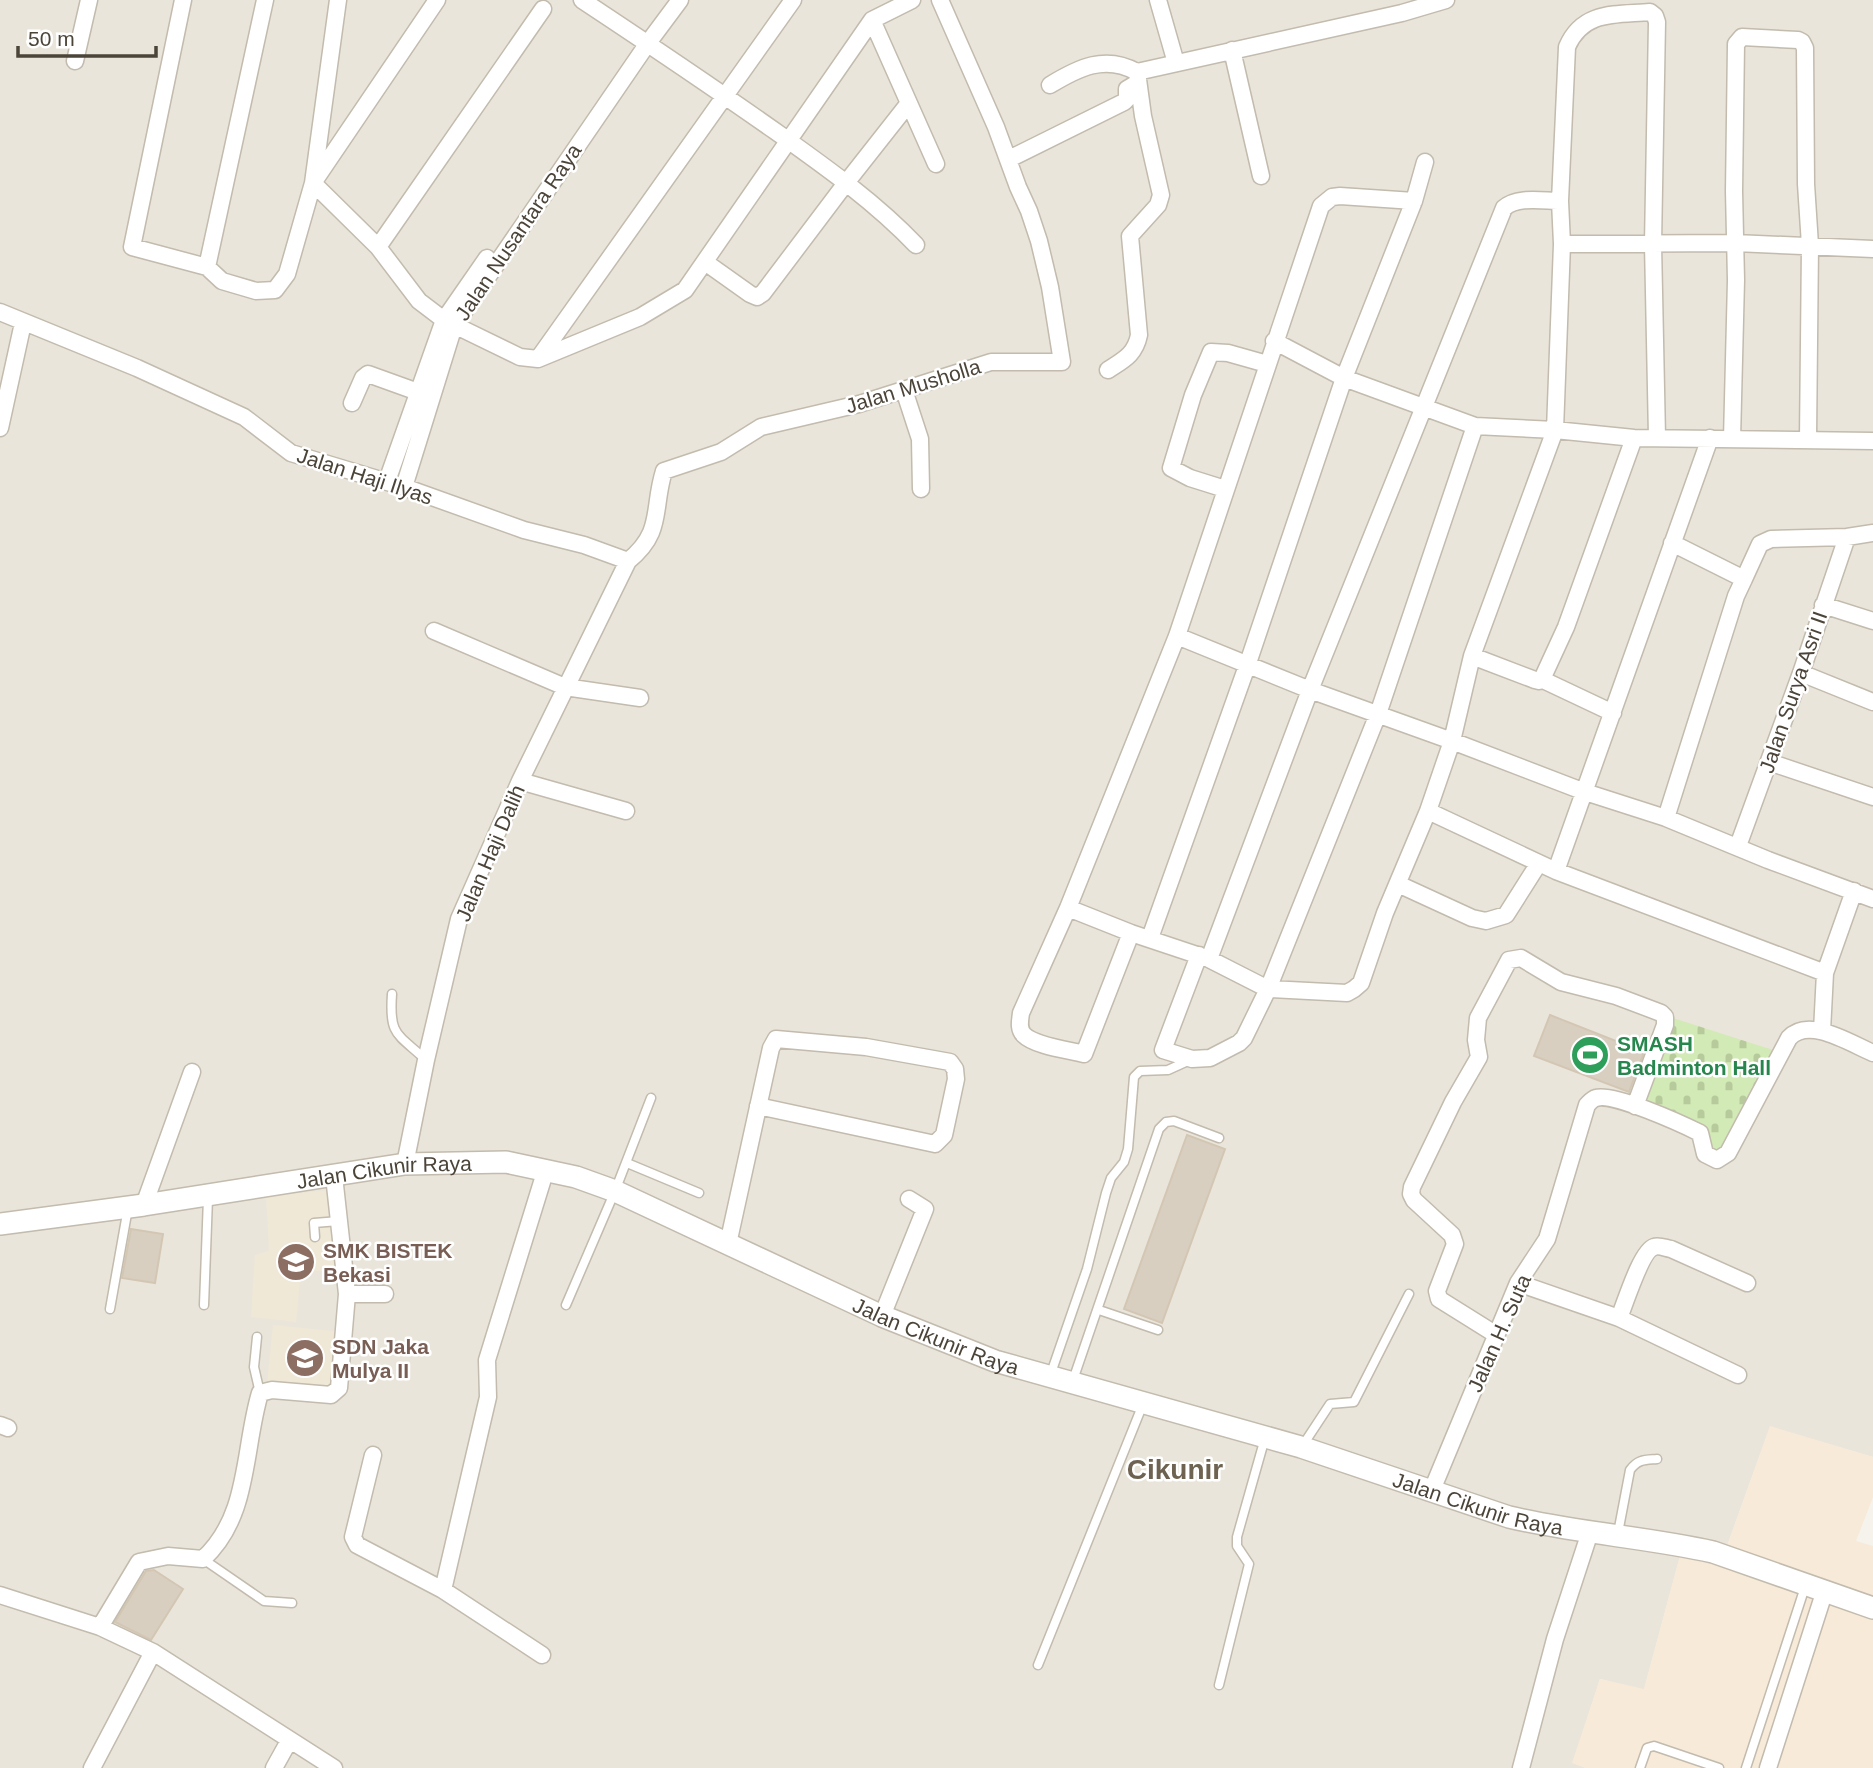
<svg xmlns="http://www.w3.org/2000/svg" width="1873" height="1768" font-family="Arial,sans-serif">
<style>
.residential{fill:#eae5da}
.commercial{fill:#f7ead8}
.education{fill:#efe8d6}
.cemetery{fill:url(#cemetery-stones)}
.building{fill:#d8cfc1;stroke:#d3c7b4;stroke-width:2}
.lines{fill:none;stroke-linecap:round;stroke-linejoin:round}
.service-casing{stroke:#c2bbae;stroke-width:11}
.minor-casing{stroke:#c2bbae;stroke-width:19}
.tertiary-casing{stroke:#c2bbae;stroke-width:24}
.service{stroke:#fff;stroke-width:8}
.minor{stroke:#fff;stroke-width:16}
.tertiary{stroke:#fff;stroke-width:21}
.labels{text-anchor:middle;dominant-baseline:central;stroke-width:5;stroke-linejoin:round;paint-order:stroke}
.street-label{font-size:21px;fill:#4b4439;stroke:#fff}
.leisure-label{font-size:21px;font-weight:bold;fill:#27864d;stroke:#fff;text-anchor:start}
.education-label{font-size:21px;font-weight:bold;fill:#785e54;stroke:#fff;text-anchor:start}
.district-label{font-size:28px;font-weight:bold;fill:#6e6250;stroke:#fff}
</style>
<defs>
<pattern id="cemetery-stones" width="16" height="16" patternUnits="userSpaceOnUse" patternTransform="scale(1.75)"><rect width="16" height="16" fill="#d2eab5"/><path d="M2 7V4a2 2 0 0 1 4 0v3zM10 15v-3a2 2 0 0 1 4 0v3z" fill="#b6ca9c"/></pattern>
</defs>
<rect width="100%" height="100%" fill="#f6f3ec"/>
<path class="residential" d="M 0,0 L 1873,0 L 1873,1457 L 1770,1427 L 1722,1560 L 1682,1549 L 1644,1690 L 1600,1679 L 1573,1763 L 1586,1768 L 0,1768 Z"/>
<path class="commercial" d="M 1770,1426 L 1873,1457 L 1873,1497 L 1856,1541 L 1873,1546 L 1873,1768 L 1586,1768 L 1572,1763 L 1600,1679 L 1644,1689 L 1682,1548 L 1722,1560 Z"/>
<path class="education" d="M 331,1190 L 339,1272 L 301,1270 L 296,1322 L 251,1317 L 255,1255 L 269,1251 L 266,1196 Z
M 273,1325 L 343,1332 L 337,1391 L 267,1384 Z"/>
<path class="cemetery" d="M 1673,1018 L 1776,1051 L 1723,1152 L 1709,1147 L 1642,1101 Z"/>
<path class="building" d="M 1550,1015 L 1644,1052 L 1629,1092 L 1534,1056 Z
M 1187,1135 L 1225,1149 L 1162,1323 L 1124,1309 Z
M 131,1229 L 163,1234 L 155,1283 L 122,1278 Z
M 154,1570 L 183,1589 L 151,1640 L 115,1622 L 146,1571 Z"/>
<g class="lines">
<defs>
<path id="service" d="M 392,994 C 389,1036 397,1033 426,1060
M 627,1163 L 699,1193
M 315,1237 L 314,1223 L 339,1221
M 204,1305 L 208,1198
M 566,1305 L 615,1191 L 651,1098
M 110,1309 L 128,1208
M 1099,1310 L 1158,1330
M 257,1337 L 254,1367 L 260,1393
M 1050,1376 L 1087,1269 L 1106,1193 L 1111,1178 L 1124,1162 L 1128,1149 L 1134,1077 L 1140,1071 L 1168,1070 L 1190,1060
M 1072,1383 L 1159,1129 L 1166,1122 L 1174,1121 L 1219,1138
M 1303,1445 L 1330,1404 L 1354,1402 L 1409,1294
M 1618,1533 L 1630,1470 C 1638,1459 1645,1460 1657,1459
M 203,1559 L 264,1601 L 292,1603
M 1038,1665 L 1143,1404
M 1219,1685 L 1249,1564 L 1237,1546 L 1237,1537 L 1265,1438
M 1640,1768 L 1647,1748 L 1654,1746 L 1719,1768
M 1746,1768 L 1805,1587"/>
<path id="minor" d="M 183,0 L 132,247 L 207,267 L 222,281 L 256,291 L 275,290 L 287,274 L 313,183 L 437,0
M 338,0 L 313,183 L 378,247 L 419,301 L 444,320 L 520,357 L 538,359 L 640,317 L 685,290 L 872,20 L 912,0
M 582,0 C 647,43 711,86 775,131 C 824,166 874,201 916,245
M 1158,0 L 1176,63
M 872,20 L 936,164
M 1232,50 L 1261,176
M 75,61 L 89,0
M 1050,85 C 1078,68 1105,54 1137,72 L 1402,13 L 1446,0
M 1009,159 L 1124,102 L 1127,99 L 1127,89 L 1137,83
M 1562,244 L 1735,243 L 1873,249
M 378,247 L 543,9
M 705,262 L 750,294 L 757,297 L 763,293 L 846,183 L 909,103
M 207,267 L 265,0
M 0,312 L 137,368 L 244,417 L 291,453 L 404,487 L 524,530 L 584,545 L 628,561
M 1274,341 L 1344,378 L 1475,426 L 1555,430 L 1634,438 L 1873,441
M 538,359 L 793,0
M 1108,370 C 1123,360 1135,355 1139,335 L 1130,236 L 1158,205 L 1161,195 L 1143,116 L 1137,72
M 904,390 L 920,439 L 921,489
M 352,403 L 363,378 L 368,374 L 418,392
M 0,428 L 23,323
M 1732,439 L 1736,280 L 1734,191 L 1736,44 L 1742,37 L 1798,40 L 1802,42 L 1805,48 L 1806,184 L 1810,245 L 1808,439
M 387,481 L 444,320 L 487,258
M 404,487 L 454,326 L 648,43 L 680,0
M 1225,489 L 1190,478 L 1171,468 L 1193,395 L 1211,352 L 1228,353 L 1267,364
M 1744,579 L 1760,544 L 1771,539 L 1847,537 L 1873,533
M 1823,605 L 1873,621
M 434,631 L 565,687 L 640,698
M 1177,636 L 1310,690 L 1452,741 L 1585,792 L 1666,818 L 1768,860 L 1873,899
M 1472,656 L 1535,680 L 1539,681 L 1543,677 L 1566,627 L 1634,438
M 1801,673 L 1873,702
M 1541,679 L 1613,713
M 1769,762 L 1873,797
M 520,781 L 626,811
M 1428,811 L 1556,871 L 1825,973 L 1854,891
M 1666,818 L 1736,596 L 1744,579 L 1672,543
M 1738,846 L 1801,673 L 1847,537
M 1556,871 L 1710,438
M 1398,884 L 1472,918 L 1486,921 L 1506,915 L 1539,863
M 1068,908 L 1131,933 L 1209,959 L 1268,989 L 1347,993 L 1354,989 L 1361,983 L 1385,913 L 1428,811 L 1452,741 L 1472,656 L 1555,430 L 1562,244 L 1560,201 L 1567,47 C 1583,10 1616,15 1650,12 L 1655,16 L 1657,22 L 1653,244 L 1657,437
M 1131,933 L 1084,1054 C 1069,1050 1035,1046 1024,1035 C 1018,1029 1020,1021 1021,1013 L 1068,908 L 1177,636 L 1321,206 L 1332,197 L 1340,196 L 1414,201
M 1150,938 L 1247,666 L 1344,378 L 1414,201 L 1425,162
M 1199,955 L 1163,1050 L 1192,1059 L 1210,1058 L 1239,1043 L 1244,1038 L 1268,989 L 1378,714 L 1475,426
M 1209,959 L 1310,690 L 1504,208 C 1517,196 1543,201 1560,201
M 1822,1031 L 1825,973
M 405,1164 L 426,1060 L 459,919 L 520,781 L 628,561 C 664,532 652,509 664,471 L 721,452 L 761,427 L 859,404 L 991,362 L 1062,362 L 1050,287 L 1039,241 L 1029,211 L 1018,187 L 996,127 L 940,0
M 144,1205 L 192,1072
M 728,1244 L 771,1048 L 776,1039 L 866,1047 L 950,1062 L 955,1069 L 956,1079 L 944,1135 L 935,1144 L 758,1106
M 1518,1283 L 1619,1318 L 1738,1375
M 347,1294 L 385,1294
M 882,1316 L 925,1209 L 909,1199
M 1619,1318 C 1625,1304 1641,1251 1654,1247 C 1659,1245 1665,1248 1671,1249 L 1747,1283
M 1495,1334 L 1439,1299 L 1437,1291 L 1455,1244 L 1452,1235 L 1414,1200 L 1411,1194 L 1412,1187 L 1453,1102 L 1479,1057 L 1476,1040 L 1478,1018 L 1509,960 L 1521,958 L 1561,982 L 1616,996 L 1661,1013 L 1665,1017 L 1665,1025 L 1635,1106
M 0,1425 L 8,1428
M 373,1455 L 353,1537 L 357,1545 L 443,1590 L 542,1655
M 1432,1490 L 1518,1283 L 1547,1239 L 1587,1105 C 1589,1103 1592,1099 1596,1098 C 1612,1092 1682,1124 1700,1133 L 1705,1154 L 1717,1160 L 1728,1153 L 1789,1038 C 1809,1016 1851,1044 1873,1053
M 443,1590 L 488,1397 L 487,1360 L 546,1169
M 0,1595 L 100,1627 L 153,1652 L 334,1768
M 100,1627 L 139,1562 L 168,1556 L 203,1559 C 250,1516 243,1450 260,1393 L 272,1390 L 331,1395 L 339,1388 L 347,1294 L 334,1176
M 92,1768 L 153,1652
M 274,1768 L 289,1741
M 1521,1768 L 1555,1639 L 1590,1532
M 1768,1768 L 1825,1590"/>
<g id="tertiary">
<path id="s1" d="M 0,1224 L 144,1205 L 405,1164 L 506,1162 L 576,1177 L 615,1191 L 882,1316 L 995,1361 L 1301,1447 L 1509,1517 C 1576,1533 1646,1537 1713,1552 L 1873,1608"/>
</g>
</defs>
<use href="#service" class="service-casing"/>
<use href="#minor" class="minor-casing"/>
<use href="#tertiary" class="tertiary-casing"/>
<use href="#service" class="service"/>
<use href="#minor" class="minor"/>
<use href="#tertiary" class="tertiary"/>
</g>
<defs>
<symbol id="stadium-disc" viewBox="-11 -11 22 22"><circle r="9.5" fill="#2e9e5b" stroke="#fff"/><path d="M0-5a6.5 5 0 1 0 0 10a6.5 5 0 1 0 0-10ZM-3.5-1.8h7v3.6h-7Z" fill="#fff"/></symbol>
<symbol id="school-disc" viewBox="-11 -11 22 22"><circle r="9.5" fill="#8d6e63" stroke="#fff"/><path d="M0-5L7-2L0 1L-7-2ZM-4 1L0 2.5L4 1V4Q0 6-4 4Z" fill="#fff"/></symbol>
</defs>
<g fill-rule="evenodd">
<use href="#stadium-disc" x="1568" y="1033" width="44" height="44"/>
<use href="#school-disc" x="274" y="1240" width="44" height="44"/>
<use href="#school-disc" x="283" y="1336" width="44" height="44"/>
</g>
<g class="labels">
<g class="street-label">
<text transform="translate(518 232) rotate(-56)">Jalan Nusantara Raya</text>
<text transform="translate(913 386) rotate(-17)">Jalan Musholla</text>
<text transform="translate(365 476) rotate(18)">Jalan Haji Ilyas</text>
<text transform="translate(1793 692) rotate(-71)">Jalan Surya Asri II</text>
<text transform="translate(490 853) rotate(-67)">Jalan Haji Dalih</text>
<text stroke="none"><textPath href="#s1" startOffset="388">Jalan Cikunir Raya</textPath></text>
<text transform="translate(1499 1333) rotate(-66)">Jalan H. Suta</text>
<text stroke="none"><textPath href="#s1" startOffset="976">Jalan Cikunir Raya</textPath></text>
<text stroke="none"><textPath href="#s1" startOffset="1544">Jalan Cikunir Raya</textPath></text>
</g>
<g class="leisure-label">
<text x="1617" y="1043">SMASH<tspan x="1617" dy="24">Badminton Hall</tspan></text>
</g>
<g class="education-label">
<text x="323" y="1250">SMK BISTEK<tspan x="323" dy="24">Bekasi</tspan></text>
<text x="332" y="1346">SDN Jaka<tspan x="332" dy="24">Mulya II</tspan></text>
</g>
<g class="district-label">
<text x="1175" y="1469">Cikunir</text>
</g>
</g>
<path d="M18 46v10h138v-10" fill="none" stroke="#4b4439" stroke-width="3.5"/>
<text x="28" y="46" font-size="21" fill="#4b4439" stroke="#ffffff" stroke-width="5" paint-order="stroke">50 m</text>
</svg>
